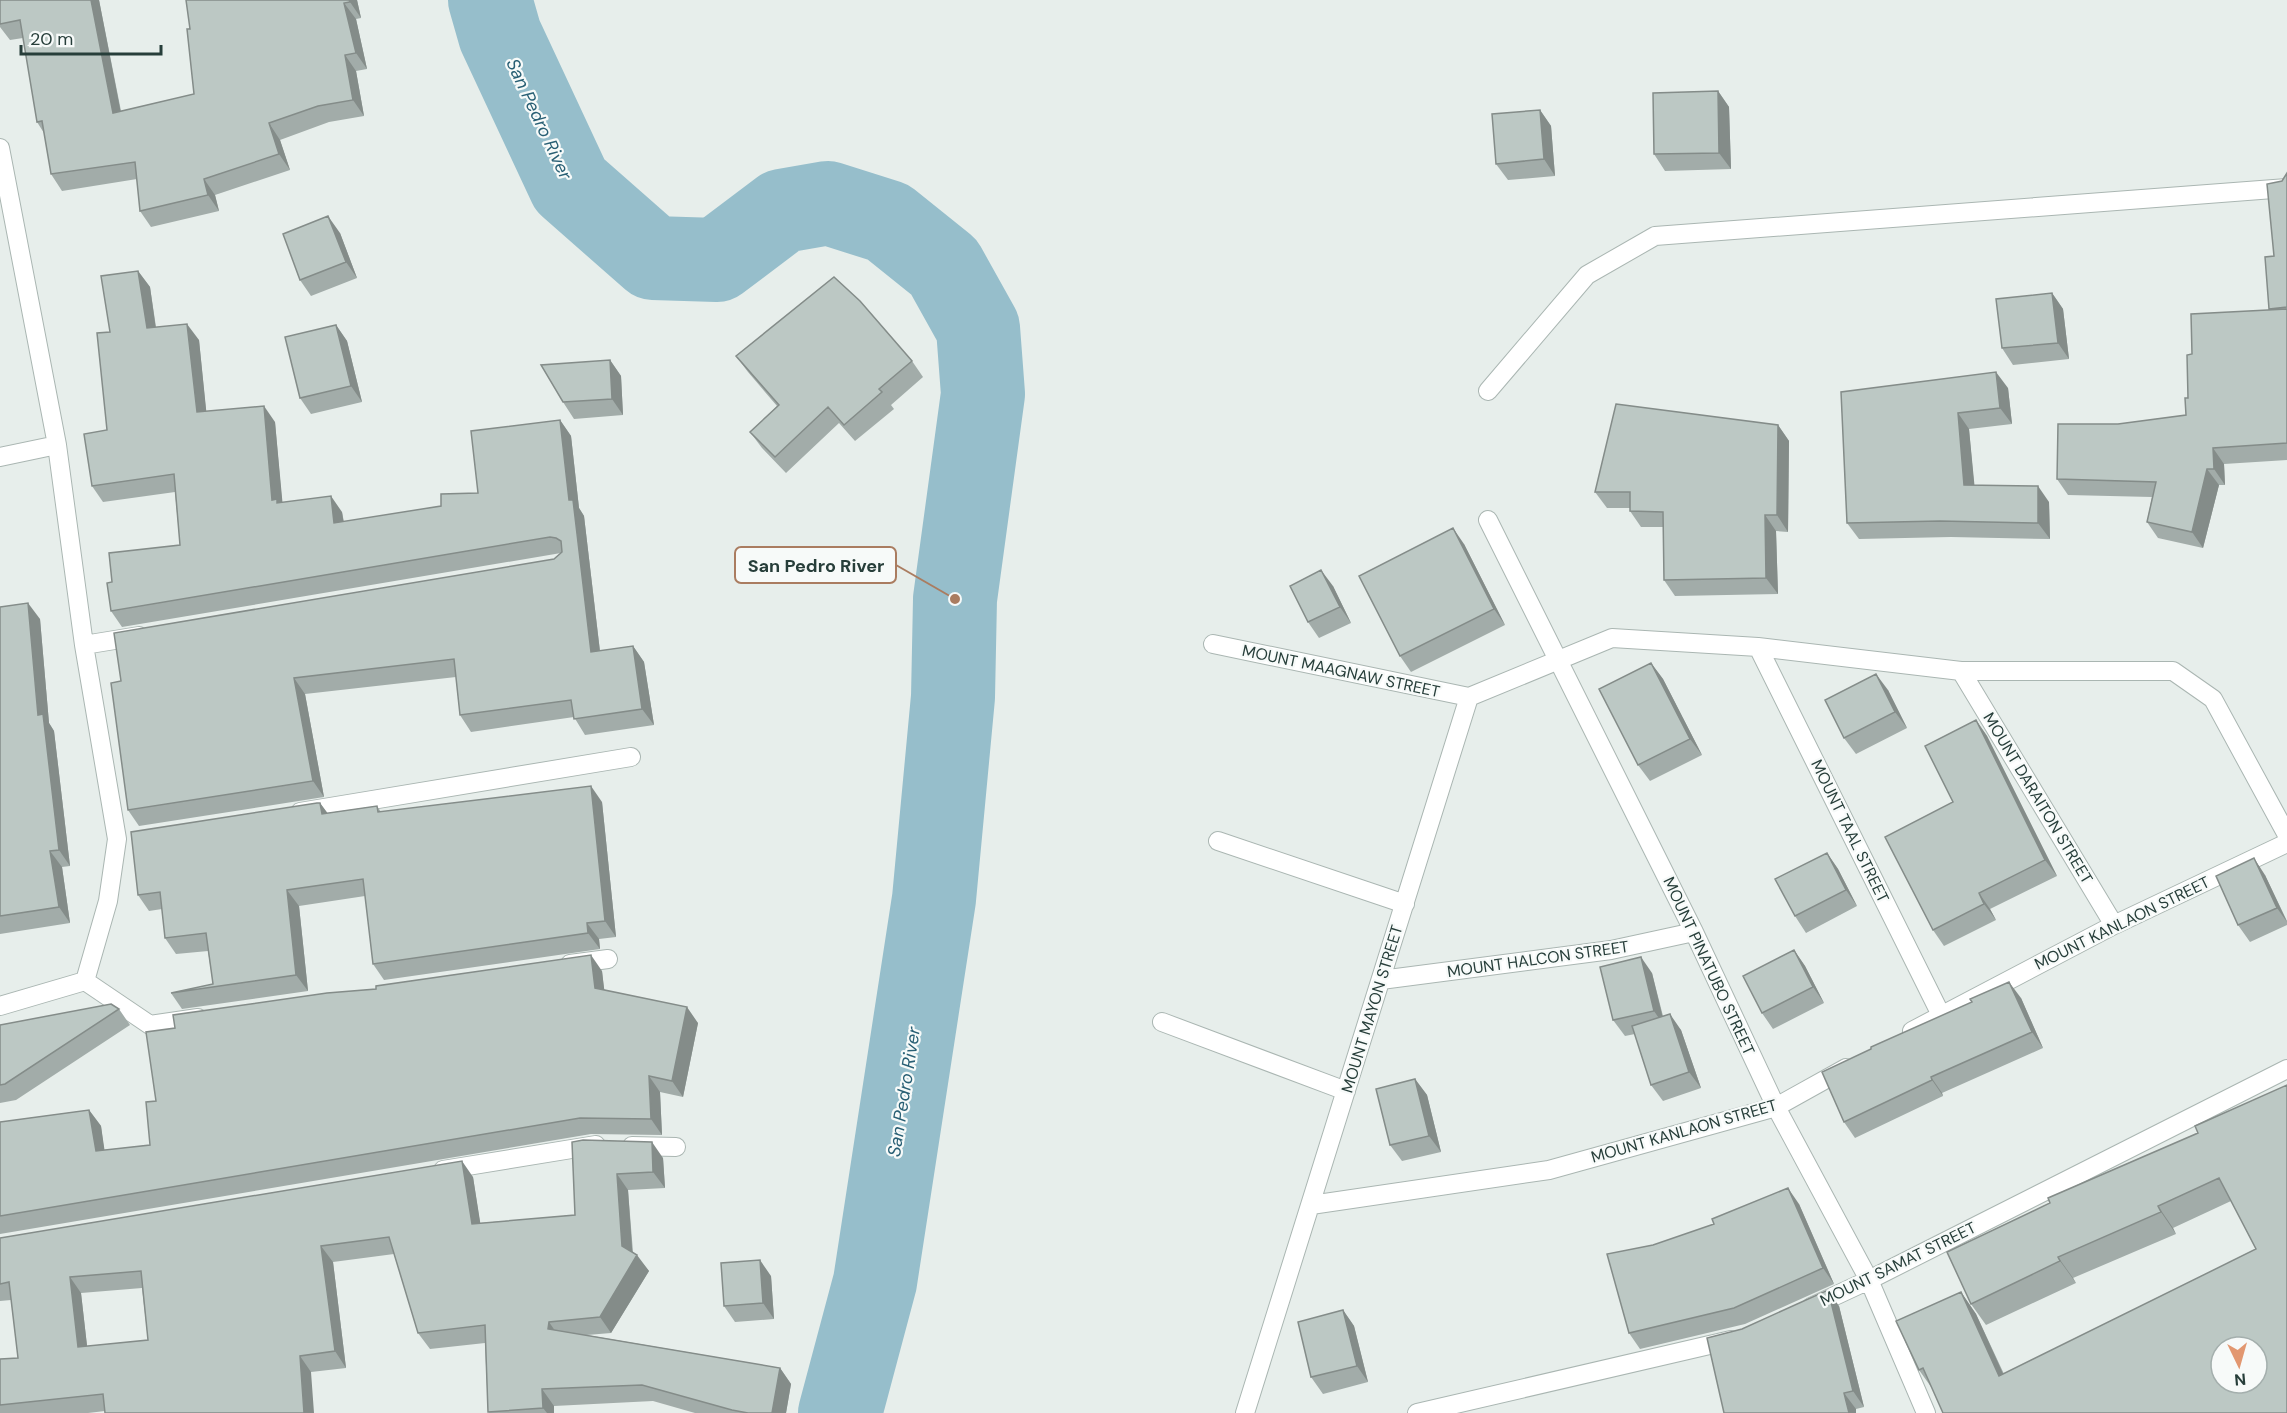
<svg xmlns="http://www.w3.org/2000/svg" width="2287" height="1413" font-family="'DM Sans',sans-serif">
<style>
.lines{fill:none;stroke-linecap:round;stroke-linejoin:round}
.river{stroke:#96becb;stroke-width:84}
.street-casing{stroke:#aab6b2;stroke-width:20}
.street{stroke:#fff;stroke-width:18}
.wall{fill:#a2aca9;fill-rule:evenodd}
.shaded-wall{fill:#848c89}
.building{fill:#bcc8c4;stroke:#848c89;stroke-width:1.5;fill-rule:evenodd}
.labels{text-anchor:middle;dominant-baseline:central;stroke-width:4.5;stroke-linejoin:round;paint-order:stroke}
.street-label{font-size:16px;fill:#273e3a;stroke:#f7faf9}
.water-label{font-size:18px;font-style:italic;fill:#285f74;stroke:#f7faf9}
.leader{fill:none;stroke:#aa7c60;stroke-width:2}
.callout-dot{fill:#aa7c60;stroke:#f7faf9;stroke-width:2}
.callout{fill:#f7faf9;stroke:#aa7c60;stroke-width:2}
.callout-label{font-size:18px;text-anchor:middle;font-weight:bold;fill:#273e3a}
</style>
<rect width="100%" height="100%" fill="#e7eeeb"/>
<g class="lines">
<path class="river" d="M 490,0 L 500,35 L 570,185 L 653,258 L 717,260 L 782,211 L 828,203 L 888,222 L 944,267 L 978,328 L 983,394 L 955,599 L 953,697 L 934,899 L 875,1282 L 840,1413"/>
<defs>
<path id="street" d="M 0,148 L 57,445 L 84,645 L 117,839 L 108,901 L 85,981 L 0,1006
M 1488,391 L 1587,275 L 1655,236 L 2287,188
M 0,457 L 57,445
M 1488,520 L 1694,932 L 1776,1107 L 1869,1280 L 1926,1413
M 1213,644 L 1469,697
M 84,645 L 139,636
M 1758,647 L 1941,1015
M 1961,671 L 2114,925
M 300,812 L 631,757
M 1218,841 L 1405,904
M 570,964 L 608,959
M 1381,980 L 1611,950 L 1694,932
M 85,981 L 150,1025 L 198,1018
M 1162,1022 L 1346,1091
M 1912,1031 L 2114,925 L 2287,843
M 632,1146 L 676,1147
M 443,1170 L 596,1145
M 1311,1205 L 1549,1170 L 1776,1107 L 1846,1068
M 1811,1307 L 1869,1280 L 2287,1069
M 1245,1413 L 1469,697 L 1612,638 L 1758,647 L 1961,671 L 2173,671 L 2213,699 L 2287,835
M 1417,1413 L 1731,1340"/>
</defs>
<use href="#street" class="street-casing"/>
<use href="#street" class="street"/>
</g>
<path class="wall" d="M 0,0 L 99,0 L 121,111 L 194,94 L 187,29 L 357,0 L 361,18 L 356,19 L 367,69 L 356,71 L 364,116 L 329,122 L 280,140 L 290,170 L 215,195 L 219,211 L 151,227 L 140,211 L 137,179 L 62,191 L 51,174 L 44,133 L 37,122 L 23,38 L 10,40 L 0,27 Z
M 1718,91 L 1729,107 L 1731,169 L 1665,171 L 1654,154 Z
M 1540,110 L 1551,126 L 1555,176 L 1508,180 L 1496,164 Z
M 2287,173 L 2287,460 L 2224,464 L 2225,485 L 2219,485 L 2203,548 L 2158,538 L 2147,522 L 2152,497 L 2068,495 L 2057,479 L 2118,424 L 2186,415 L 2192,354 L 2270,310 L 2269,309 L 2282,181 Z
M 340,233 L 357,278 L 311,296 L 300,280 Z
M 138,271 L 150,287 L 156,327 L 199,340 L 206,411 L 275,422 L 282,502 L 342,512 L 344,522 L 441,506 L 478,493 L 560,420 L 571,436 L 579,508 L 584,516 L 600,651 L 633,646 L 644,662 L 654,725 L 585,735 L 574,717 L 471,732 L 460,715 L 456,677 L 305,694 L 324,797 L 139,826 L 128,810 L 121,681 L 554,559 L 561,553 L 122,627 L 111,611 L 112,582 L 180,545 L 175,492 L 103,502 L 92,486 L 107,430 L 110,332 Z
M 2052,293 L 2063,309 L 2069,359 L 2013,365 L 2002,348 Z
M 336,325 L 347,341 L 362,402 L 311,414 L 300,398 Z
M 736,356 L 912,361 L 923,377 L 891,405 L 894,409 L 855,441 L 839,423 L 786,473 L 762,448 L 750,432 L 777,406 L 748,372 Z
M 610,360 L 621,376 L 623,415 L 574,419 L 563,402 Z
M 2008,388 L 2012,424 L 1969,429 L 1974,485 L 2049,502 L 2050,539 L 1951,537 L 1859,539 L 1847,523 L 1841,392 Z
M 1778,425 L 1789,441 L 1788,532 L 1776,531 L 1778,594 L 1675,596 L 1664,580 L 1663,527 L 1641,527 L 1630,511 L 1630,508 L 1607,508 L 1595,492 Z
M 1464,544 L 1505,625 L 1411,672 L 1400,656 Z
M 1333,586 L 1351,623 L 1319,638 L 1308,622 Z
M 0,607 L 40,619 L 49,723 L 54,731 L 70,866 L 62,867 L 70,923 L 0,934 Z
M 1651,663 L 1663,679 L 1702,755 L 1650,781 L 1638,765 Z
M 1888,690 L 1907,728 L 1856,754 L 1844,738 Z
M 1976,720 L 1987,736 L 2057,876 L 1990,909 L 1996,920 L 1944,946 L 1933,930 L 1953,802 Z
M 602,802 L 616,937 L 599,939 L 600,949 L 384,980 L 373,964 L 365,896 L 299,906 L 308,991 L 182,1009 L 171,993 L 213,984 L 208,951 L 176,954 L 165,938 L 162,909 L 149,911 L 138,895 L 320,803 L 327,813 L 377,806 L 381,812 Z
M 1827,853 L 1838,869 L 1857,906 L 1806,933 L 1795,916 Z
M 2265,875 L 2287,921 L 2287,925 L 2250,942 L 2238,925 Z
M 1794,950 L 1805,966 L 1824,1003 L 1773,1029 L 1762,1013 Z
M 602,971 L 604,990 L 698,1023 L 683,1097 L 660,1092 L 662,1135 L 591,1134 L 0,1234 L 0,1122 L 89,1110 L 101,1126 L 104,1150 L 150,1145 L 156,1101 Z
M 1652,973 L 1663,1016 L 1681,1030 L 1701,1088 L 1663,1101 L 1651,1085 L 1635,1034 L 1625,1036 L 1613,1020 Z
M 2021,998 L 2043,1048 L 1942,1093 L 1943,1096 L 1855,1138 L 1844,1122 Z
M 119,1009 L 130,1025 L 16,1100 L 0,1103 L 0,1025 Z
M 1415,1079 L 1427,1095 L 1441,1152 L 1402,1161 L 1390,1145 Z
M 2287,1085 L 2287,1413 L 1934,1391 L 1919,1370 L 1961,1292 L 1976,1314 L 2004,1374 L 2256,1249 L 2231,1201 L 2173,1228 L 2176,1234 L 2073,1278 L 2076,1283 L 1986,1325 L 1971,1304 L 2198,1133 Z
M 572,1142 L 663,1158 L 665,1188 L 628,1190 L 633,1252 L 649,1271 L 611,1333 L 587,1335 L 780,1368 L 791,1384 L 786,1413 L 695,1413 L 653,1401 L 554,1406 L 554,1413 L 489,1413 L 488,1412 L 485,1343 L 430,1349 L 418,1333 L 394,1254 L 333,1262 L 346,1368 L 311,1372 L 105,1411 L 88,1413 L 0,1413 L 0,1359 L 18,1358 L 11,1300 L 0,1301 L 0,1238 L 473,1177 L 480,1223 L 575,1215 ZM 142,1288 L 148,1340 L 87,1346 L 81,1293 Z
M 1799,1204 L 1834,1284 L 1745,1324 L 1640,1349 L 1629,1333 L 1653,1245 Z
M 771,1276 L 774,1319 L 735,1322 L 724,1306 Z
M 1839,1306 L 1864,1407 L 1856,1409 L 1856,1413 L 1724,1413 Z
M 1343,1310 L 1354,1326 L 1368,1382 L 1323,1394 L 1311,1377 Z"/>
<path class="shaded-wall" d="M 91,0 L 99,0 L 124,129 L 113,113 Z
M 349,0 L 357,0 L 361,18 L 350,2 Z
M 344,3 L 356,19 L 367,69 L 356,53 Z
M 345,55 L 356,71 L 364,116 L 353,100 Z
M 1718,91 L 1729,107 L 1731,169 L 1719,153 Z
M 1540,110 L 1551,126 L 1555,176 L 1544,159 Z
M 269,123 L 280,140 L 290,170 L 279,154 Z
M 204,179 L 215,195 L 219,211 L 208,195 Z
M 328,216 L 340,233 L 357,278 L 346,262 Z
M 138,271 L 150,287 L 158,344 L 147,328 Z
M 2052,293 L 2063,309 L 2069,359 L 2058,343 Z
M 187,324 L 199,340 L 208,428 L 197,412 Z
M 336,325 L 347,341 L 362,402 L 351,386 Z
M 610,360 L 621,376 L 623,415 L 612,399 Z
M 1996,372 L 2008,388 L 2012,424 L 2000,408 Z
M 264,406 L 275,422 L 283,508 L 272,500 Z
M 1958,413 L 1969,429 L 1976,501 L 1964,485 Z
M 560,420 L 571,436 L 579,508 L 584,516 L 602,669 L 591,652 L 569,500 Z
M 1778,425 L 1789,441 L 1788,532 L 1777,515 Z
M 2213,448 L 2224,464 L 2225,485 L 2214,469 Z
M 2207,469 L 2219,485 L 2203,548 L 2192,532 Z
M 2038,486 L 2049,502 L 2050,539 L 2038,523 Z
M 331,496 L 342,512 L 346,539 L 334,523 Z
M 1765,515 L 1776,531 L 1778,594 L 1766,578 Z
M 1453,528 L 1464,544 L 1505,625 L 1494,609 Z
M 1321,570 L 1333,586 L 1351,623 L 1340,607 Z
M 28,603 L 40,619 L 49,723 L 54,731 L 70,866 L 59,850 L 38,715 Z
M 633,646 L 644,662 L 654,725 L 642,709 Z
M 1651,663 L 1663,679 L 1702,755 L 1690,739 Z
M 1876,674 L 1888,690 L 1907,728 L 1895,712 Z
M 294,678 L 305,694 L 324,797 L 313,781 Z
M 1976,720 L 1987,736 L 2057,876 L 2045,860 Z
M 591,786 L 602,802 L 616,937 L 605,921 Z
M 320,803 L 332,819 L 322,814 Z
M 50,851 L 62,867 L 70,923 L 59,907 Z
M 1827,853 L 1838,869 L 1857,906 L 1846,890 Z
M 2254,858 L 2265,875 L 2287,922 L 2277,908 Z
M 287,890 L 299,906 L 308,991 L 296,975 Z
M 1979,893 L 1990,909 L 1996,920 L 1984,904 Z
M 587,923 L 599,939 L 600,949 L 588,933 Z
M 1794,950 L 1805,966 L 1824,1003 L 1813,987 Z
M 591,955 L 602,971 L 606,1004 L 595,988 Z
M 1641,957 L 1652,973 L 1665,1027 L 1654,1011 Z
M 2009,982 L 2021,998 L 2043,1048 L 2032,1032 Z
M 687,1007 L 698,1023 L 683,1097 L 672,1081 Z
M 1670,1014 L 1681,1030 L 1701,1088 L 1689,1072 Z
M 649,1076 L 660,1092 L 662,1135 L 651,1119 Z
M 1931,1077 L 1942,1093 L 1943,1096 L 1932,1080 Z
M 1415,1079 L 1427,1095 L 1441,1152 L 1429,1136 Z
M 89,1110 L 101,1126 L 107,1167 L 96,1151 Z
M 652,1142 L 663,1158 L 665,1188 L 653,1172 Z
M 462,1161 L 473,1177 L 483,1240 L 472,1224 Z
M 617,1174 L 628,1190 L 633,1262 L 637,1255 L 649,1271 L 611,1333 L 600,1317 L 622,1246 Z
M 1788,1188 L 1799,1204 L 1834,1284 L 1823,1268 Z
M 2158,1206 L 2173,1228 L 2176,1234 L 2161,1212 Z
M 321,1246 L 333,1262 L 346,1368 L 335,1351 Z
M 2058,1257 L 2073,1278 L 2076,1283 L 2060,1261 Z
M 760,1260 L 771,1276 L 774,1319 L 763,1303 Z
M 70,1277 L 81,1293 L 89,1363 L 78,1347 Z
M 1828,1290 L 1839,1306 L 1864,1407 L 1853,1391 Z
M 1961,1292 L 1976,1314 L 2014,1398 L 1999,1376 Z
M 1343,1310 L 1354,1326 L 1368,1382 L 1357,1366 Z
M 549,1322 L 560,1338 L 548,1329 Z
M 300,1356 L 311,1372 L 314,1413 L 304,1413 Z
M 780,1368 L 791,1384 L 786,1413 L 772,1413 Z
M 542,1389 L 554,1406 L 554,1413 L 547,1413 L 543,1408 Z
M 1844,1393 L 1856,1409 L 1856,1413 L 1849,1413 Z"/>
<path class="building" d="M 0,0 L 91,0 L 113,113 L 194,94 L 187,29 L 190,29 L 186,0 L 349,0 L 350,2 L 344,3 L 356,53 L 345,55 L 353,100 L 318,106 L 269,123 L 279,154 L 204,179 L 208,195 L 140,211 L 135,162 L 51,174 L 42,121 L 37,122 L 20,20 L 0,24 Z
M 1718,91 L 1719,153 L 1654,154 L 1653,93 Z
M 1540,110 L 1544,159 L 1496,164 L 1492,114 Z
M 2287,173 L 2287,307 L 2269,309 L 2265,257 L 2274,256 L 2267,184 L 2282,181 Z
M 328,216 L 346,262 L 300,280 L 283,234 Z
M 138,271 L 147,328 L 187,324 L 197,412 L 264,406 L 272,500 L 277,499 L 277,503 L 331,496 L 334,523 L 441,506 L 441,494 L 478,493 L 471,431 L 560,420 L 569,500 L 573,500 L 591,652 L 633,646 L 642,709 L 574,719 L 571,700 L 460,715 L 454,659 L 294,678 L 313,781 L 128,810 L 111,683 L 121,681 L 114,633 L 554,559 L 562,552 L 561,541 L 556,538 L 550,537 L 111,611 L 107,583 L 112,582 L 109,553 L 180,545 L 174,474 L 92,486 L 84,434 L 107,430 L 97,333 L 110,332 L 101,276 Z
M 834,277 L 860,301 L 912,361 L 879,389 L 882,392 L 844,425 L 828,407 L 775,457 L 750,432 L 779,405 L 736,356 Z
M 2052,293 L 2058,343 L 2002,348 L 1996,299 Z
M 2287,309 L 2287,443 L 2213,448 L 2214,469 L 2207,469 L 2192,532 L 2147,522 L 2156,482 L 2057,479 L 2058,424 L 2118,424 L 2186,415 L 2185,398 L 2188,398 L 2187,355 L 2192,354 L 2191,314 Z
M 336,325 L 351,386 L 300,398 L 285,337 Z
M 610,360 L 612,399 L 563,402 L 541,365 Z
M 1996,372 L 2000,408 L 1958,413 L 1964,485 L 2038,486 L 2038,523 L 1940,521 L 1847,523 L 1841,392 Z
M 1616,404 L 1778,425 L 1777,515 L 1765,515 L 1766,578 L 1664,580 L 1663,512 L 1630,511 L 1630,492 L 1595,492 Z
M 1453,528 L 1494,609 L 1400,656 L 1359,576 Z
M 1321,570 L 1340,607 L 1308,622 L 1290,586 Z
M 28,603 L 38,715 L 43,714 L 59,850 L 50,851 L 59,907 L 0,916 L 0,607 Z
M 1651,663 L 1690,739 L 1638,765 L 1599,689 Z
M 1876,674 L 1895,712 L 1844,738 L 1825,700 Z
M 1976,720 L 2045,860 L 1979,893 L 1984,904 L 1933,930 L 1885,837 L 1953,802 L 1925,746 Z
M 591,786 L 605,921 L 587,923 L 588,933 L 373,964 L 363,879 L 287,890 L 296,975 L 171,993 L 213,984 L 206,933 L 165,938 L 160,892 L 138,895 L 131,832 L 317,803 L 320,803 L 322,814 L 377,806 L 378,812 Z
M 1827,853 L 1846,890 L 1795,916 L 1775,879 Z
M 2254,858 L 2277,908 L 2238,925 L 2216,876 Z
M 1794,950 L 1813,987 L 1762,1013 L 1743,976 Z
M 591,955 L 595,988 L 687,1007 L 672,1081 L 649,1076 L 651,1119 L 580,1118 L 0,1216 L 0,1122 L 89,1110 L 96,1151 L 150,1145 L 146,1102 L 156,1101 L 146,1032 L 175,1028 L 173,1015 L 327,993 L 376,989 L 376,986 Z
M 1641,957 L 1654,1011 L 1613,1020 L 1600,967 Z
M 2009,982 L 2032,1032 L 1931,1077 L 1932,1080 L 1844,1122 L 1822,1072 L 1871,1049 L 1871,1047 L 1972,1002 L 1970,999 Z
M 111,1004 L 119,1009 L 5,1084 L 0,1085 L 0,1025 Z
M 1670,1014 L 1689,1072 L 1651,1085 L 1632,1026 Z
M 1415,1079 L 1429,1136 L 1390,1145 L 1376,1089 Z
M 2287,1085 L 2287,1413 L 1943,1413 L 1923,1368 L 1919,1370 L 1896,1321 L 1961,1292 L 1999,1376 L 2256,1249 L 2219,1178 L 2158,1206 L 2161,1212 L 2058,1257 L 2060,1261 L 1971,1304 L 1947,1252 L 2050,1203 L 2048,1198 L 2198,1133 L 2195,1126 ZM 2221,1347 L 2257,1347 L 2257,1383 L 2221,1383 Z
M 583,1140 L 652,1142 L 653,1172 L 617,1174 L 622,1246 L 637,1255 L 600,1317 L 549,1322 L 548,1329 L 780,1368 L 772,1413 L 748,1413 L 732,1410 L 642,1385 L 542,1389 L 543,1408 L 488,1412 L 485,1325 L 418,1333 L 389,1237 L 321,1246 L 335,1351 L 300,1356 L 304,1413 L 105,1413 L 103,1394 L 0,1405 L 0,1359 L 18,1358 L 9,1282 L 0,1284 L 0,1238 L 462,1161 L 472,1224 L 575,1215 L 572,1142 ZM 141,1271 L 148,1340 L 78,1347 L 70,1277 Z
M 1788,1188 L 1823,1268 L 1734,1308 L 1629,1333 L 1607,1254 L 1653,1245 L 1714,1224 L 1712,1219 Z
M 760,1260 L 763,1303 L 724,1306 L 721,1263 Z
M 1828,1290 L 1853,1391 L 1844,1393 L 1849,1413 L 1724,1413 L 1707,1338 L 1742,1329 Z
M 1343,1310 L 1357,1366 L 1311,1377 L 1298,1322 Z"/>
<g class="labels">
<g class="street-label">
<text transform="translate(1341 671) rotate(12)">MOUNT MAAGNAW STREET</text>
<text transform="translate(2038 798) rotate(59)">MOUNT DARAITON STREET</text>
<text transform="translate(1850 831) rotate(64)">MOUNT TAAL STREET</text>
<text transform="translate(2122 923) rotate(-26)">MOUNT KANLAON STREET</text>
<text transform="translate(1538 959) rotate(-8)">MOUNT HALCON STREET</text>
<text transform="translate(1709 966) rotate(65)">MOUNT PINATUBO STREET</text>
<text transform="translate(1372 1009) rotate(-73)">MOUNT MAYON STREET</text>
<text transform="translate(1684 1131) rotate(-16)">MOUNT KANLAON STREET</text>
<text transform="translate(1898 1264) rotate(-26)">MOUNT SAMAT STREET</text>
</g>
<g class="water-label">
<text transform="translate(539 119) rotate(65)">San Pedro River</text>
<text transform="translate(904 1092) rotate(-81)">San Pedro River</text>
</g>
</g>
<path class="leader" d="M955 599L896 565"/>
<circle class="callout-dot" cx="955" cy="599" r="6"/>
<rect class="callout" x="735" y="547" width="161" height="36" rx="6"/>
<g class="callout-label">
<text x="816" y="572">San Pedro River</text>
</g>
<g transform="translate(2239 1365) rotate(175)"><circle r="28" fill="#f7faf9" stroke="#a4afad" stroke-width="1.5"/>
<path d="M0-4.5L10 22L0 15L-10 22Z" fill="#e29770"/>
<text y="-9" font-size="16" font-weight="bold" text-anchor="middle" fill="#273e3a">N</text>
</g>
<path d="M21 45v9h140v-9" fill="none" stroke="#273e3a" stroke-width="3"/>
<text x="30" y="45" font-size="18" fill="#273e3a" stroke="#f7faf9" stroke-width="4.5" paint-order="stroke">20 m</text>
</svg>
